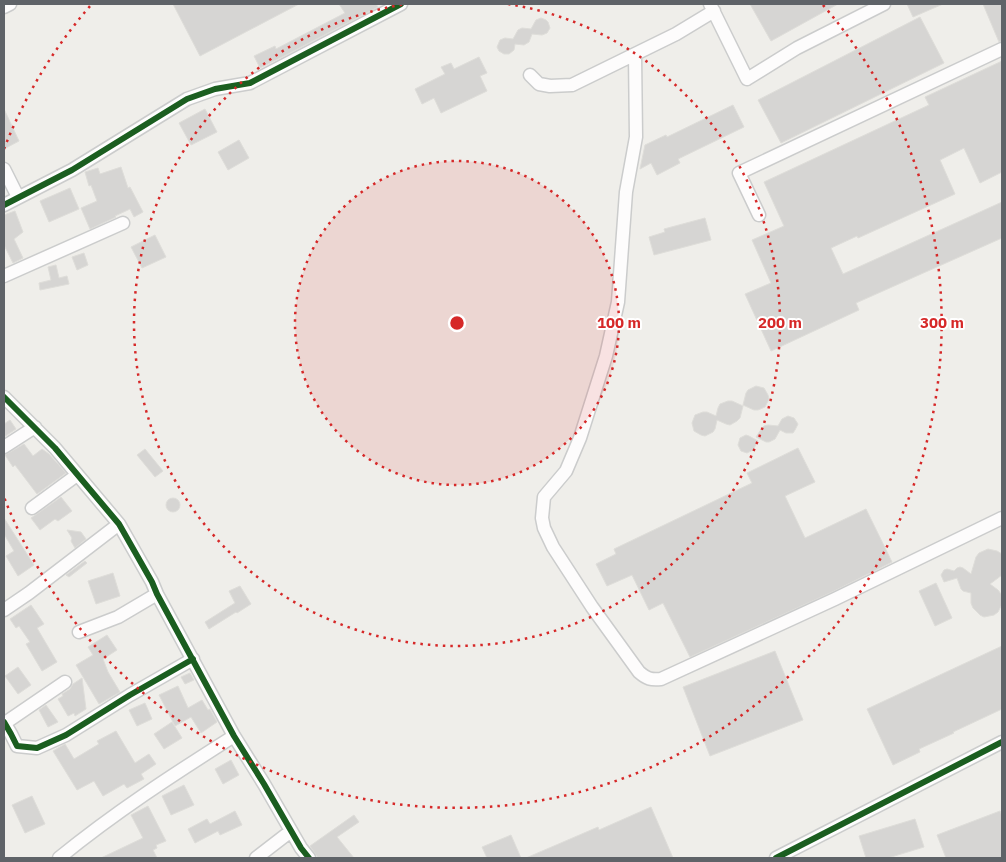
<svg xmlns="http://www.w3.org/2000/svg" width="1006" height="862" font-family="'IBM Plex Sans',sans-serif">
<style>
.building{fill:#d6d5d3;stroke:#deddd9}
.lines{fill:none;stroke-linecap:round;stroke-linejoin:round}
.minor-casing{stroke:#cbcccc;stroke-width:15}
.minor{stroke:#fdfcfc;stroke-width:12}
.cycleway-casing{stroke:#fff;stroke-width:9}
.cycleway{stroke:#1b5e20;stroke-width:6}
.ring{fill:none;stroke:#d62828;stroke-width:2.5;stroke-dasharray:2.5 5}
.centre{fill:#d62828;stroke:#fff;stroke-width:2.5}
.ring-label{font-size:15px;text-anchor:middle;font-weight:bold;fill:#d62828;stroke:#fff;stroke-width:4;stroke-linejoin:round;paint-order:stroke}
</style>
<rect width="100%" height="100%" fill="#efeeea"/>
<path class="building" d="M 173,4 L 299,4 L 200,56 Z
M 339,4 L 376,4 L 378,7 L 284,56 L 260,68 L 254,56 L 275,46 L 276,49 L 345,13 Z
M 750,4 L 838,4 L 771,41 Z
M 907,4 L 943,4 L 913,17 Z
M 983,4 L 1002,4 L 1002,41 L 999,42 Z
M 920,17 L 944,63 L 781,143 L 758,100 Z
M 541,18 L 546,20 L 548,22 L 550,28 L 547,33 L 542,35 L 532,34 L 529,42 L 524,45 L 515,44 L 514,50 L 509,54 L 504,54 L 499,51 L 497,47 L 500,40 L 505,38 L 513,39 L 518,30 L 522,28 L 531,29 L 536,20 Z
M 479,57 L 487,73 L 480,76 L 487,91 L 441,113 L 434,98 L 422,104 L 415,89 L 445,74 L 441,67 L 451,63 L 454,69 Z
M 1002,61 L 1002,172 L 980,183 L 964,148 L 940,160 L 955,194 L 858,238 L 857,236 L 831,248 L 843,274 L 1002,202 L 1002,238 L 856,303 L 859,310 L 771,351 L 745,294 L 771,283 L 752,240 L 784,226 L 764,182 L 929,105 L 925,97 Z
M 733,105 L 744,127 L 678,159 L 680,163 L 657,175 L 651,163 L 640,169 L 645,145 L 666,135 L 667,137 Z
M 4,109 L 19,141 L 4,149 Z
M 205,109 L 217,132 L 191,145 L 179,123 Z
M 239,140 L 249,158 L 228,170 L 218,152 Z
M 121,167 L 128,188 L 130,187 L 143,212 L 134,217 L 130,209 L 115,216 L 116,217 L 90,229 L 81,208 L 97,201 L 91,185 L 89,186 L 85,172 L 98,168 L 100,174 Z
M 70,188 L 79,209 L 49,222 L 40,201 Z
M 15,211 L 23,232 L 14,239 L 23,258 L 13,263 L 4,245 L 4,215 Z
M 705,218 L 711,240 L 654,255 L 649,237 L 665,232 L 664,229 Z
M 155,235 L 166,257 L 142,268 L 131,247 Z
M 84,253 L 88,265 L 77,270 L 72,257 Z
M 56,265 L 59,278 L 67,276 L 69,284 L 40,290 L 39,283 L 51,280 L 48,267 Z
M 756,386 L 764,388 L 768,395 L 769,399 L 765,407 L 758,410 L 754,410 L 743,405 L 746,393 L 748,390 Z
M 728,401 L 732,401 L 743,406 L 740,418 L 737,421 L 730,425 L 726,424 L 717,420 L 715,429 L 713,432 L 705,436 L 701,435 L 694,431 L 692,423 L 695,415 L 703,412 L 707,412 L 716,416 L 718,408 L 720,404 Z
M 788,416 L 794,418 L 798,424 L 795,430 L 793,433 L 786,433 L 780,430 L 775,439 L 769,442 L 766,442 L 756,437 L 762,428 L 764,426 L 768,425 L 778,426 L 782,419 Z
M 10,420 L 16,429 L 4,437 L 4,424 Z
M 746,435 L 749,436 L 758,441 L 753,450 L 747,453 L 741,451 L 738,445 L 740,438 Z
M 24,444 L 33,456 L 42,449 L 49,454 L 66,473 L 37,494 L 15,465 L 13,467 L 5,455 Z
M 798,448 L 815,482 L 785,496 L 805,538 L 866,509 L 892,562 L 832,592 L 690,657 L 663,603 L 649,610 L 632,575 L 607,586 L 596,564 L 616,554 L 614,549 L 752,483 L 747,473 Z
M 145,449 L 163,471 L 155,477 L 137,455 Z
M 61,497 L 72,511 L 58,521 L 55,519 L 40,530 L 31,518 Z
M166 505a7 7 0 1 1 14 0a7 7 0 1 1-14 0Z
M 4,518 L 34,565 L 18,576 L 6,556 L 14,551 L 4,534 Z
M 67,530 L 81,532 L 86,539 L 75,548 L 71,541 L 72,538 Z
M 988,549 L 997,551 L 1002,554 L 1002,575 L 990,584 L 998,590 L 1001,594 L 1002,604 L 998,612 L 994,615 L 984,617 L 980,615 L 973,608 L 971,603 L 971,593 L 963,591 L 961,589 L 957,578 L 944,582 L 941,575 L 944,570 L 947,569 L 954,571 L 957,568 L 960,567 L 963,568 L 971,574 L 976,557 L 979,553 Z
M 85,561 L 87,563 L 69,577 L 66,575 Z
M 113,573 L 120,596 L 96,604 L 88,581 Z
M 936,583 L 952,618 L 935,626 L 919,591 Z
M 240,586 L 251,604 L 237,613 L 236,612 L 209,629 L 205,622 L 235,603 L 229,591 Z
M 31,605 L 44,624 L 37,628 L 57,662 L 42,671 L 26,644 L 30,642 L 19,626 L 16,628 L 10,619 Z
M 107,635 L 117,650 L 103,659 L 108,672 L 120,692 L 99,704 L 76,665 L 93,655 L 88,647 Z
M 1002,646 L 1002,709 L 953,732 L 954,733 L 919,749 L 920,752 L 893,765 L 867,709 Z
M 775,651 L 803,720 L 710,756 L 683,687 Z
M 18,667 L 31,685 L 18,694 L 5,676 Z
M 190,673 L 194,680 L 185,684 L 181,677 Z
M 82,678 L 86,709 L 75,716 L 74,713 L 68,716 L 58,699 L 63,696 L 62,694 L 70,689 L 73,684 Z
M 178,686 L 188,708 L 202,700 L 208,710 L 210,709 L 217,722 L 201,733 L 191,717 L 175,726 L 159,695 Z
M 145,703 L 152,719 L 137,726 L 129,710 Z
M 46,705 L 58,722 L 48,727 L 39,710 Z
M 172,722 L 182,738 L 164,749 L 154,734 Z
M 116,731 L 135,763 L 149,754 L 156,764 L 141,774 L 144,779 L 127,788 L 124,784 L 103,796 L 94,781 L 77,790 L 53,751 L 65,744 L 74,759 L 99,744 L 97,741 Z
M 231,760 L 239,775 L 223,784 L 215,769 Z
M 184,785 L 194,805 L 171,815 L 162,796 Z
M 32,796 L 45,824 L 25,833 L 12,805 Z
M 148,806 L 166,841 L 156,845 L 157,848 L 153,850 L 157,858 L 101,858 L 143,838 L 131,815 Z
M 651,807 L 673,858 L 526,858 L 598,827 L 599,830 Z
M 235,811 L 242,825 L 220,835 L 218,831 L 195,843 L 188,829 L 207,819 L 210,824 Z
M 1000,811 L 1002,816 L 1002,858 L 946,858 L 937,835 Z
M 354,815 L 359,822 L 337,837 L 354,858 L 318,858 L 310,846 Z
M 915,819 L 924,847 L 888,858 L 866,858 L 859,836 Z
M 511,835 L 521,858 L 487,858 L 482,847 Z"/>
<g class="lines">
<defs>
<path id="minor" d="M 710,4 L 747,79 L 797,48 L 884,4
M 4,7 L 10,4
M 635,54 L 636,137 L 626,192 L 618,302 L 606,356 L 580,438 L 566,471 L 544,497 L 542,518 L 544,528 L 553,547 L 592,607 L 639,672 C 647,679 651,680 661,679 L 835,599 L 1002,518
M 530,75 L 539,84 L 550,86 L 572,85 L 676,34 L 714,11
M 4,169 L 18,197
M 4,205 L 72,170 L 187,99 L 215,89 L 250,83 L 401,4
M 759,215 L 739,173 L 1002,49
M 4,276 L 123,223
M 4,397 L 55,448 L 119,524 L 152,582 L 157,594 L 234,736 L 264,784 L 301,848 L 309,858
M 4,447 L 35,427
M 32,508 L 77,475
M 4,610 L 29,593 L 119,524
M 79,632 L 118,617 L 157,594
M 4,722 L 11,734 L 17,746 L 37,748 L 66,735 L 130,695 L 193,659
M 5,723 L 65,682
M 59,858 C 114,813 174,774 234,736
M 256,858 L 291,831
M 776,858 L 1002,742"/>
</defs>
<use href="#minor" class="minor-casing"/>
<use href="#minor" class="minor"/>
<defs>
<path id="cycleway" d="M 4,205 L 72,170 L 187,99 L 215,89 L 250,83 L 401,4
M 4,397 L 55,448 L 119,524 L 152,582 L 157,594 L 234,736 L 264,784 L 301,848 L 309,858
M 4,722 L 11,734 L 17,746 L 37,748 L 66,735 L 130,695 L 193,659
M 776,858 L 1002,742"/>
</defs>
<use href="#cycleway" class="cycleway-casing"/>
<use href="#cycleway" class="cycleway"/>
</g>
<circle cx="457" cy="323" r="162" fill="#d62828" fill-opacity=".12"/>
<g class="ring">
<circle cx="457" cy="323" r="162"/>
<path d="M508 4A323 323 0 1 1 406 4"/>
<path d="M4 149A485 485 0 0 1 91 5M823 5A485 485 0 1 1 4 497"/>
</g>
<circle cx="457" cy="323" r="8" class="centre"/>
<g class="ring-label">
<text x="619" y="328">100 m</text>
<text x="780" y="328">200 m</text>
<text x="942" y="328">300 m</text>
</g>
<rect width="1006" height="862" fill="none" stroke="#5f6368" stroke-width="10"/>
</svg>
